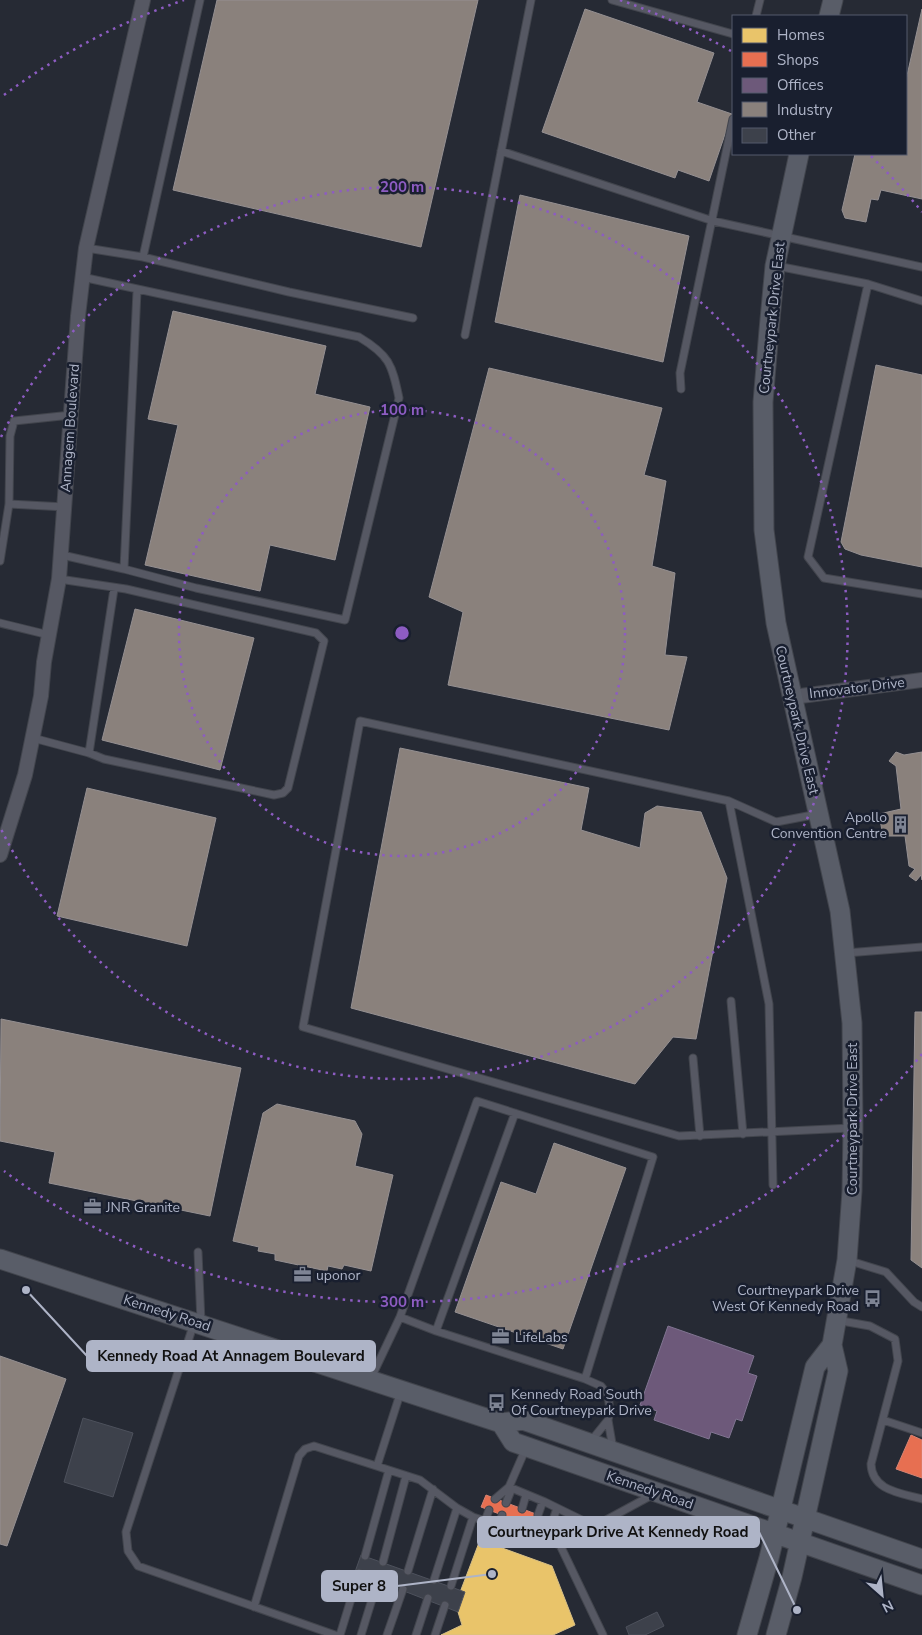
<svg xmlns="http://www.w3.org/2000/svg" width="922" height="1635" font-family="'Nunito Sans',sans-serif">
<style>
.homes{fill:#e9c46a;stroke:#d7bf86}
.shops{fill:#e76f51;stroke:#d68474}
.offices{fill:#6d597a;stroke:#807491}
.industry{fill:#8a817c;stroke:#959092}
.building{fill:#3d414b;stroke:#4d515c}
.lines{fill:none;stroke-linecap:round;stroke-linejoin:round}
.lane-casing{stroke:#42454d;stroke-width:9}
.street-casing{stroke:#42454d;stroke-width:16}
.secondary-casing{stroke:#42454d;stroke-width:21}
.lane{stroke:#565863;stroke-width:7}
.street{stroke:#565863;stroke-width:14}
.secondary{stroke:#595d68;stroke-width:19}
.ring{fill:none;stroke:#8d5cc2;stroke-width:2.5;stroke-dasharray:2.5 5}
.labels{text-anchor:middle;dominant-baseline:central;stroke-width:5;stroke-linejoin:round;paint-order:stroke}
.street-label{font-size:14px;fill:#aeb4c7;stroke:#191f2f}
.poi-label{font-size:14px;fill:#aeb4c7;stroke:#191f2f;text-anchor:start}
.centre{fill:#8d5cc2;stroke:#191f2f;stroke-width:2.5}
.ring-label{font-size:15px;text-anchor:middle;font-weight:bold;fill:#8d5cc2;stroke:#191f2f;stroke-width:5;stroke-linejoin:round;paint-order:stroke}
.leader{fill:none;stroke:#aeb4c7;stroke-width:2}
.callout-dot{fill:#aeb4c7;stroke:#191f2f;stroke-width:2}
.callout{fill:#aeb4c7;stroke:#aeb4c7;stroke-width:2}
.callout-label{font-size:15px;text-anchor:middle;font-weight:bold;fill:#111}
</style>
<rect width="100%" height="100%" fill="#262a34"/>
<path class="homes" d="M 480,1540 L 552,1566 L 575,1625 L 553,1635 L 441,1635 L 462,1625 L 458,1612 L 454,1608 Z"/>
<path class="shops" d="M 911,1435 L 922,1440 L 922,1478 L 896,1469 Z
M 486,1495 L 570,1527 L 565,1539 L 481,1507 Z"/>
<path class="offices" d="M 668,1326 L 754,1356 L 748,1373 L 757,1376 L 742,1421 L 736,1419 L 729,1438 L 711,1432 L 709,1439 L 654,1420 L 657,1411 L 640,1405 Z"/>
<path class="industry" d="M 217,0 L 478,0 L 421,247 L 173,190 Z
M 585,9 L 714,53 L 697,102 L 732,114 L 709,181 L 678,170 L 675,178 L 542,132 Z
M 922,9 L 922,199 L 881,190 L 878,200 L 871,199 L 866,222 L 845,218 L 842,210 L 855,154 L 906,154 L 906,80 Z
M 520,195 L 689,236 L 663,362 L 495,322 Z
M 173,311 L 326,346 L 315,394 L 370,407 L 335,560 L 270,545 L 260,591 L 145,565 L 178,425 L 148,419 Z
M 876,365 L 922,375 L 922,567 L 861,555 L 845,549 L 841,542 Z
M 489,368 L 662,408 L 644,475 L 666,481 L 652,566 L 675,573 L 665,655 L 687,657 L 669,730 L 448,685 L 463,612 L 429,597 Z
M 135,609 L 254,638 L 220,770 L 102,740 Z
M 400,748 L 589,788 L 581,830 L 640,848 L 645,813 L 657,806 L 701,812 L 727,878 L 696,1039 L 673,1037 L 635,1084 L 351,1008 Z
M 896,752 L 904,755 L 922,752 L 922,880 L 921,875 L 916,881 L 909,876 L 915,869 L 909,866 L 905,836 L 883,836 L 879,814 L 901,809 L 896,766 L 889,761 Z
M 87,788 L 216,818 L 187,946 L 57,916 Z
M 915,1012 L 922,1012 L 922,1268 L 911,1260 Z
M 1,1019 L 241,1068 L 210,1216 L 49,1183 L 55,1152 L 0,1141 Z
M 277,1104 L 355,1121 L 362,1134 L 355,1166 L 393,1175 L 371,1271 L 344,1265 L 342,1269 L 328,1266 L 327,1271 L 275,1260 L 275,1254 L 258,1251 L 259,1247 L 233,1241 L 263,1113 Z
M 554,1143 L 626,1168 L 563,1349 L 455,1312 L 501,1182 L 536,1194 Z
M 0,1356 L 66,1379 L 7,1546 L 0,1544 Z"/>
<path class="building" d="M 83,1418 L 133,1433 L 113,1497 L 64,1482 Z
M 361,1555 L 465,1592 L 458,1612 L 355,1572 Z
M 657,1612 L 664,1626 L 645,1635 L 629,1635 L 626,1627 Z"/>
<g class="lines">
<defs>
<path id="lane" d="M 612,0 L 733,34
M 756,16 L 760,0
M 501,151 L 713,221 L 922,267
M 86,248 L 143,257 L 289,292 L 413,318
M 143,257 L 200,0
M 777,266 L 868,284 L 808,557 L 824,578 L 922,594
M 82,277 L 359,337 C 389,355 392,364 399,398 L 345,620 L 196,588 L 124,569
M 868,284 L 922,301
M 465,335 L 531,0
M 681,389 L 680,373 L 733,119
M 9,504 L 65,507
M 62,555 L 124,569 L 137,291
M 0,561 L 9,504 L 10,436 L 14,421 L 71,415
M 0,623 L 49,635
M 33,738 L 89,753 L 104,759 L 274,795 L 283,793 L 288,788 L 324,641 L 316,633 L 126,589 L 59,579
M 89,753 L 114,589
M 729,801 L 769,1004 L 773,1185
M 818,814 L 776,822 L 729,801 L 360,721 L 303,1027 L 679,1136 L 851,1128
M 846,953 L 922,947
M 731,1001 L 743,1134
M 693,1058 L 700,1136
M 198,1252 L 201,1322
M 847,1260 L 886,1272 L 914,1302 L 922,1307
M 836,1320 L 870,1326 L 895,1339 L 898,1361 L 871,1464 C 872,1491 901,1493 922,1499
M 194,1323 L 126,1532 L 128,1551 L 138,1566 L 335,1635
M 436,1331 L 515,1113
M 371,1378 L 400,1317 L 477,1101 L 653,1157 L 585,1379 L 436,1331 L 400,1317
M 585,1379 L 601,1386 L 608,1395 L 610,1411 L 608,1420 L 613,1449
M 883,1420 L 922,1433
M 591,1441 L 608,1420
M 526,1448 L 509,1487 L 545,1502 L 594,1526
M 377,1466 L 401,1391
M 495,1499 L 509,1487
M 506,1503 L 512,1488
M 522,1509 L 526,1495
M 538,1515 L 543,1501
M 473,1517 L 560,1545
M 553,1520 L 557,1508
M 485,1521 L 489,1510
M 499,1525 L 502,1515
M 514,1530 L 517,1521
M 365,1556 L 389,1470
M 383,1562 L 406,1476
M 408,1571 L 433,1489
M 434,1580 L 457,1508
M 254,1607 L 299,1456 L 305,1449 L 314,1446 L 420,1480 L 457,1508 L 473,1517 L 451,1586
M 340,1635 L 359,1573
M 361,1635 L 378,1580
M 387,1635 L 403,1589
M 416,1635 L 428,1598
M 435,1635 L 445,1605
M 603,1635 L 560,1545 L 654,1494"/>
<path id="street" d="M 793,697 L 922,680
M 0,855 L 25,775 L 41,696 L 44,662 L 59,579 L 78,316 L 86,248 L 143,0"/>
<path id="secondary" d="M 829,16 L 833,0
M 0,1259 L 501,1423 L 523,1420 L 922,1559
M 501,1423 L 513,1442 L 922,1585
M 747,1635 L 769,1558 L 815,1367 L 832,1345
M 776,1635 L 792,1577 L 838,1371 L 832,1345 L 847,1260 L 852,1191 L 853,1128 L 852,1023 L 840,911 L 776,623 L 764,530 L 763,402 L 769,330 L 775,266 L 799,154"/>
</defs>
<use href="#lane" class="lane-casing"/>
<use href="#street" class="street-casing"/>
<use href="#secondary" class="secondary-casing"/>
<use href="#lane" class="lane"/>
<use href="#street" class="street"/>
<use href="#secondary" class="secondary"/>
</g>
<g class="ring">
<circle cx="402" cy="633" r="223"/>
<path d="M1 437A446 446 0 1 1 1 829"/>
<path d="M922 1054A669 669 0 0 1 4 1171M4 95A669 669 0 0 1 184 0M620 0A669 669 0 0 1 731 51M871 156A669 669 0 0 1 922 212"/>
</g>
<defs>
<symbol id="building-bare" viewBox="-9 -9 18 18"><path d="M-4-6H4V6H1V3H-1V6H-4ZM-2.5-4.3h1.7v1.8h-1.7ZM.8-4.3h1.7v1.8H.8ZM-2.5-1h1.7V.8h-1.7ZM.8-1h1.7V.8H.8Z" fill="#7e8494" stroke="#191f2f" stroke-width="2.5" paint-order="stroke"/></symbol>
<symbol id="office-bare" viewBox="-9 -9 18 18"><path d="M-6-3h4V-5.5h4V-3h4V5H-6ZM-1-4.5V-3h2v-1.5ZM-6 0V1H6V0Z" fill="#7e8494" stroke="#191f2f" stroke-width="2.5" paint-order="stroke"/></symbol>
<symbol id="bus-bare" viewBox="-9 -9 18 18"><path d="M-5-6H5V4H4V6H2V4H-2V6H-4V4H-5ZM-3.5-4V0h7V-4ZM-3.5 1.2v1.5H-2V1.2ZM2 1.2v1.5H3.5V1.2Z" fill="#7e8494" stroke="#191f2f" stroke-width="2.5" paint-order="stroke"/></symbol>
</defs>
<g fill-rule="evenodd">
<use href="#building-bare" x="888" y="812" width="25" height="25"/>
<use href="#office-bare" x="80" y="1194" width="25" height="25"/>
<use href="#office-bare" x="290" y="1262" width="25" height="25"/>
<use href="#bus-bare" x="860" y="1286" width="25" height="25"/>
<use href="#office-bare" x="488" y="1324" width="25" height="25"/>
<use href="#bus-bare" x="484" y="1390" width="25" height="25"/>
</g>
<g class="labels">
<g class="street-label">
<text transform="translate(772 318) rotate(-84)">Courtneypark Drive East</text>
<text transform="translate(70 428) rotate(-86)">Annagem Boulevard</text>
<text transform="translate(857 688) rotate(-7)">Innovator Drive</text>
<text transform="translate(797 720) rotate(77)">Courtneypark Drive East</text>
<text transform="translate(852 1119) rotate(-90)">Courtneypark Drive East</text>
<text transform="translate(167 1313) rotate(18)">Kennedy Road</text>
<text transform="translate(650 1490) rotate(19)">Kennedy Road</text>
</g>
<g class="poi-label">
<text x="887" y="817" text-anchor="end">Apollo<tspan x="887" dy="16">Convention Centre</tspan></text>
<text x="106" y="1207">JNR Granite</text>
<text x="316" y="1275">uponor</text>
<text x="859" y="1290" text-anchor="end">Courtneypark Drive<tspan x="859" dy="16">West Of Kennedy Road</tspan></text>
<text x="515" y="1337">LifeLabs</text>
<text x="511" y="1394">Kennedy Road South<tspan x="511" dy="16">Of Courtneypark Drive</tspan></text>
</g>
</g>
<circle cx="402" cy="633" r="8" class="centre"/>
<g class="ring-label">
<text x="402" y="192">200 m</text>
<text x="402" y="415">100 m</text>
<text x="402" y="1307">300 m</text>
</g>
<path class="leader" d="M26 1290L87 1356M797 1610L759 1532M492 1574L397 1586"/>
<g class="callout-dot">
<circle cx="26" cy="1290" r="5"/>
<circle cx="797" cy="1610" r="5"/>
<circle cx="492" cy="1574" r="5"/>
</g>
<g class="callout">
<rect x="87" y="1341" width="288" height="30" rx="5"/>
<rect x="478" y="1517" width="281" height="30" rx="5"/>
<rect x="322" y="1571" width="75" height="30" rx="5"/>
</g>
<g class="callout-label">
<text x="231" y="1361">Kennedy Road At Annagem Boulevard</text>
<text x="618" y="1537">Courtneypark Drive At Kennedy Road</text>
<text x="359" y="1591">Super 8</text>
</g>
<rect x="732" y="15" width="175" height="140" fill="#191f2f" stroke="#555b6c"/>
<rect x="742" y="28" width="25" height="15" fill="#e9c46a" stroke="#555b6c"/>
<text x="777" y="40" font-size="15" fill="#aeb4c7">Homes</text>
<rect x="742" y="52" width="25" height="15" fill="#e76f51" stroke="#555b6c"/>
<text x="777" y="65" font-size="15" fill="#aeb4c7">Shops</text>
<rect x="742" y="78" width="25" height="15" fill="#6d597a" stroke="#555b6c"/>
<text x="777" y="90" font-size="15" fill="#aeb4c7">Offices</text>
<rect x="742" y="102" width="25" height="15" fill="#8a817c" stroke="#555b6c"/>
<text x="777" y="115" font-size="15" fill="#aeb4c7">Industry</text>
<rect x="742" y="128" width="25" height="15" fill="#3d414b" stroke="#555b6c"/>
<text x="777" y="140" font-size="15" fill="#aeb4c7">Other</text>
<g transform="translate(882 1595) rotate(153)" stroke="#191f2f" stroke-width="4" paint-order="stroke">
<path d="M0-4L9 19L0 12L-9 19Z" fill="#aeb4c7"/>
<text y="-8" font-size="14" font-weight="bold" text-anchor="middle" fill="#aeb4c7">N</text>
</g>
</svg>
